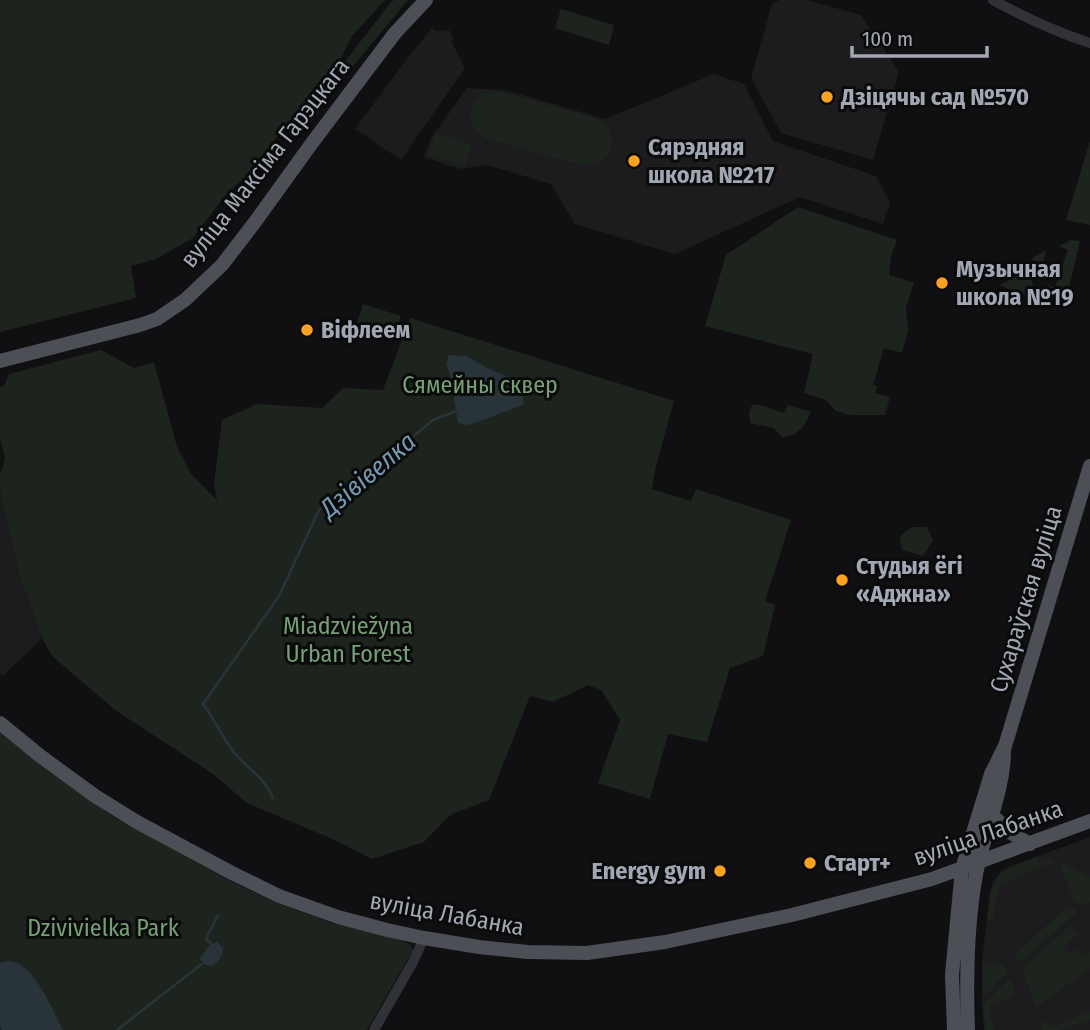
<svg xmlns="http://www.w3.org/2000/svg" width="1090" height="1030" font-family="'Fira Sans Condensed',sans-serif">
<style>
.built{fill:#1c1c1f}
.green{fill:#1c241d}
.water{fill:#29343a}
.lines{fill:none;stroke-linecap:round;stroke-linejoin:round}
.stream{stroke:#29343a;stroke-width:2.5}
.minor{stroke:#313237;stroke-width:10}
.major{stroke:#4d4f56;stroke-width:14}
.poi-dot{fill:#f9a221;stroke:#0b0b0c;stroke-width:2.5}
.labels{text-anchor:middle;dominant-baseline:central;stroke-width:6;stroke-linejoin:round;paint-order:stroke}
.poi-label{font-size:24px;font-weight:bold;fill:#a1a7b3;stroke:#0b0b0c;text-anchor:start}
.street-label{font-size:24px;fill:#a1a7b3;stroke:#0b0b0c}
.park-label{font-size:24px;fill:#769f76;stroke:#0b0b0c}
.water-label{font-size:26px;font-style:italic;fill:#7599b0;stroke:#0b0b0c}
</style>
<rect width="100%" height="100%" fill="#101012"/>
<path class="built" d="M 780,0 L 807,0 L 861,15 L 899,72 L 873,160 L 781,133 L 751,78 L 772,4 Z
M 432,28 L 436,31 L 449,30 L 454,39 L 451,41 L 465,68 L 401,160 L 355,129 L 407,59 Z
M 714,74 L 744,84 L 773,141 L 876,176 L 890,203 L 883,224 L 800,197 L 675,254 L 575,224 L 551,184 L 487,165 L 460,169 L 424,157 L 431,138 L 467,88 L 505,90 L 605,119 Z
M 0,491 L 20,578 L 42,638 L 3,676 L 0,673 Z
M 1090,837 L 1090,1030 L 984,1030 L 982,1003 L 982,961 L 990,891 L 993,881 L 1003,869 Z"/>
<path class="green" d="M 0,0 L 385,0 L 353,35 L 332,74 L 321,88 L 297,116 L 286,123 L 257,167 L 226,194 L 193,238 L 156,259 L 131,266 L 136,298 L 0,332 Z
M 395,0 L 408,0 L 349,71 L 307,127 L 306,125 L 339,69 L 392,1 Z
M 561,9 L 614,25 L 609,45 L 555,28 Z
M 497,91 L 593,117 L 608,127 L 613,141 L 609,155 L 598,164 L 581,165 L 484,138 L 472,127 L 470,113 L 473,103 L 482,94 Z
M 436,133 L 472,145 L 465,166 L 429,155 Z
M 1090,141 L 1090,225 L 1066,220 Z
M 798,207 L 897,240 L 891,256 L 889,275 L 914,283 L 906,307 L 908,331 L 902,353 L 884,348 L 873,385 L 877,386 L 875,393 L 890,397 L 885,415 L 850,415 L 836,411 L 826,400 L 804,393 L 813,354 L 705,326 L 726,255 Z
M 1071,240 L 1080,241 L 1067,296 C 1059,297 1052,297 1046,290 L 1048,285 L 1055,287 L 1068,250 L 1059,246 Z
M 1046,250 L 1039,282 L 1032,258 Z
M 1026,260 L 1034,289 L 1031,297 L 999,285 L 1027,272 L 1025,261 Z
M 363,304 L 401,316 L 393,340 L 355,329 Z
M 410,318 L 674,401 L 656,466 L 652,489 L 691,501 L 696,489 L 791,520 L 765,601 L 775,605 L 763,656 L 730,668 L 707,742 L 668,734 L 650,799 L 598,783 L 620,720 L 601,690 L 588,685 L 553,702 L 530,696 L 489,800 L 450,815 L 424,842 L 372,859 L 337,841 L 247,803 L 213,774 L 115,710 L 52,656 L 42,638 L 20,578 L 0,491 L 0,474 L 5,459 L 0,439 L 0,387 L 4,386 L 9,374 L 101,350 L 134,368 L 154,362 L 177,447 L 191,474 L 217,500 L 214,484 L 222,420 L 257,404 L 322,408 L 343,388 L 383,390 Z
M 752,405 L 761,405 L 784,413 L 788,405 L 811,412 C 805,425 798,437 782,437 L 773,428 L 750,423 L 749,412 Z
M 912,527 L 927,527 L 933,540 L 923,556 L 902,550 L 900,536 Z
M 0,731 L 71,787 L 114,817 L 219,875 L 274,902 L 332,923 L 404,941 L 411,945 L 413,950 L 367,1030 L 0,1030 Z
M 1036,857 L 1040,863 L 1050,859 L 1056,861 L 1001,884 L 997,893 L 993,921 L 987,920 C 993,874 992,874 1036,857 Z
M 1062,863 L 1090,877 L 1090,901 L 1085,905 L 1078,904 L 1075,902 L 1061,868 Z
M 1067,907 L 1072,907 L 1077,912 L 1020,963 L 1015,954 Z
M 1070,926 L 1078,934 L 1063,948 L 1069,954 L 1075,948 L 1083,957 L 1090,951 L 1090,969 L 1038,1006 L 1035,1006 L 1022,968 Z
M 983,962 L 1004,965 L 1007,972 L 987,994 L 984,994 L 983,991 Z
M 1008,980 L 1011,980 C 1020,1002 1007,997 991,1006 L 989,1014 L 995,1030 L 985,1030 L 983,1007 L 985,1003 Z
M 1090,1011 L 1090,1020 L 1060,1030 L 1041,1030 L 1042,1023 L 1048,1021 L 1050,1025 L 1054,1026 Z"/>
<path class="water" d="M 449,355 L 466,356 L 493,371 L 524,383 L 523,405 L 472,424 L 464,425 L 458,422 L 449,371 L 446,365 Z
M 217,942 L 223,948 C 223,956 218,963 210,966 L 203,964 L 200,958 L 209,946 Z
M 9,961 C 33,961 53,1011 63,1030 L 2,1030 L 0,1025 L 0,963 Z"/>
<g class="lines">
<path class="stream" d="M 273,798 C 263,774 247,770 233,751 C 222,736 214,719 203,704 L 279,596 L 319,510 L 376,467 L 433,420 L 456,411
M 215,947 L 206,939 L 218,915
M 117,1030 L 203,963"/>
<path class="minor" d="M 993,0 C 1024,17 1056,32 1090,43
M 374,1030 L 413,962 L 424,938"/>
<path class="major" d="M 0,361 L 140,325 L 157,319 L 185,300 L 222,265 L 255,222 L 312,143 L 395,33 L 426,0
M 0,723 L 39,755 L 95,796 L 137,822 L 230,872 L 279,896 L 338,917 L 387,930 L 424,938 L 479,947 L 528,952 L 587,953 L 665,942 L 792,915 L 932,879 L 1090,821
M 991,814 L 1011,833 L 1030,844
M 954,1030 L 952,975 L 962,869 L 991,774 L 1005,746 L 1090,466
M 968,1030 C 966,976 967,913 979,860 C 988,824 1004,787 1004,751"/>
</g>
<g class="poi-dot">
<circle cx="827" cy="97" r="7"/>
<circle cx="634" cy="161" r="7"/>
<circle cx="942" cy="283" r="7"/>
<circle cx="307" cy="330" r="7"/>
<circle cx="842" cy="580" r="7"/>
<circle cx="810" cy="863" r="7"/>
<circle cx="720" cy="871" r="7"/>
</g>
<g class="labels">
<g class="poi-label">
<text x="841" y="97">Дзіцячы сад №570</text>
<text x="648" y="147">Сярэдняя<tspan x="648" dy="28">школа №217</tspan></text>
<text x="956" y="269">Музычная<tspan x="956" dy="28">школа №19</tspan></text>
<text x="321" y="330">Віфлеем</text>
<text x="856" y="566">Студыя ёгі<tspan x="856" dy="28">«Аджна»</tspan></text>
<text x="824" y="863">Старт+</text>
<text x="706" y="871" text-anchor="end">Energy gym</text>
</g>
<g class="street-label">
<text transform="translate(265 163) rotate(-52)">вуліца Максіма Гарэцкага</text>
<text transform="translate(1026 599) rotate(-73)">Сухараўская вуліца</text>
<text transform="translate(988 833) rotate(-19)">вуліца Лабанка</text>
<text transform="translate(447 914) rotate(10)">вуліца Лабанка</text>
</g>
<g class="park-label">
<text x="480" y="385">Сямейны сквер</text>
<text x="348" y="626">Miadzviežyna<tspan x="348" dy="28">Urban Forest</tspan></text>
<text x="103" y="928">Dzivivielka Park</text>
</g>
<g class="water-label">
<text transform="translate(368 475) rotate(-40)">Дзівівелка</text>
</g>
</g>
<path d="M852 46v10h135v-10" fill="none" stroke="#a1a7b3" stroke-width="3.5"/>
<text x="862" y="46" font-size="21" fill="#a1a7b3" stroke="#0b0b0c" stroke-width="5" paint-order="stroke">100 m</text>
</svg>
